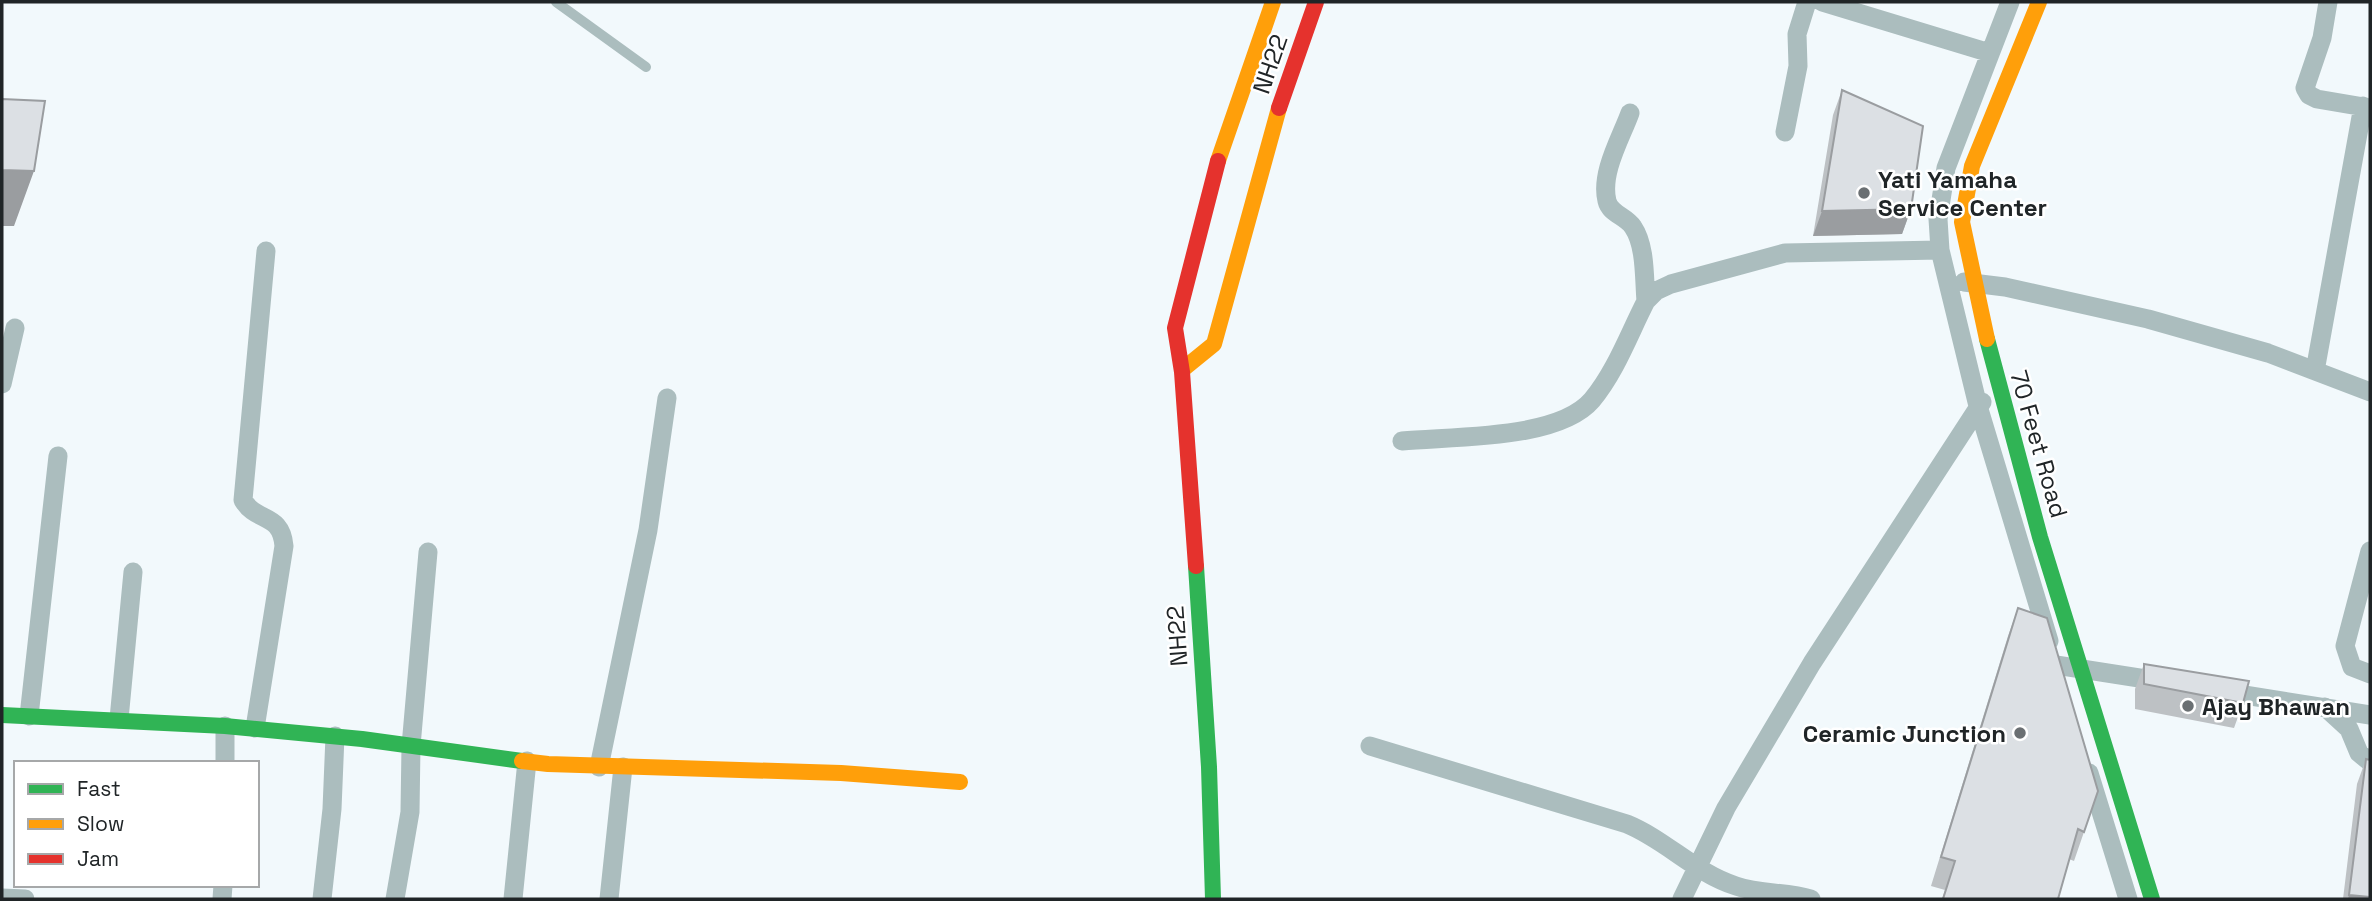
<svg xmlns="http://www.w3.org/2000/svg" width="2372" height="901" font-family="'Space Grotesk',sans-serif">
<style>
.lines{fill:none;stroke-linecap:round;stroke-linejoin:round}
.lane{stroke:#abbdbe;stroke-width:10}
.street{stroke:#abbdbe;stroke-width:19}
.fast{stroke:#30b455;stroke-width:16}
.slow{stroke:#ff9f0a;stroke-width:16}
.jam{stroke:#e5322d;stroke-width:16}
.wall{fill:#bdc1c4}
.shaded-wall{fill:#9a9da0}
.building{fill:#dce0e4;stroke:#9a9da0;stroke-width:2}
.poi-dot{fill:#6a6f72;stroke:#fff;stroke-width:2.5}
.labels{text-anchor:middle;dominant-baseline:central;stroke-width:5;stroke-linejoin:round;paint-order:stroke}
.street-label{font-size:24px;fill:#202527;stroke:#fff}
.poi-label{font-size:24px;font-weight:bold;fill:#202527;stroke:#fff;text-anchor:start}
</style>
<rect width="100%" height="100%" fill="#f2f9fc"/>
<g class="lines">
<path class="lane" d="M 556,2 L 646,67"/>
<path class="street" d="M 1822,2 L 1990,53
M 2010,2 L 1946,168 L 1938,219 L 1940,250 L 1978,406 L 2049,641
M 2328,2 L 2322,38 L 2305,88 L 2309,95 L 2317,99 L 2370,108
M 1630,113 C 1621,138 1600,173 1607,201 C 1610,214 1626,216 1633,227 C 1646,246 1644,279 1646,301
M 1785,132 L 1798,66 L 1797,34 L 1807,2
M 1964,282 L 2005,287 L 2148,319 L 2268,353 L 2370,392
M 2315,371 L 2363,106
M 2,384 L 15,328
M 1402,441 C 1453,436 1558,440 1592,400 C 1616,371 1629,334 1646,301 L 1656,291 L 1671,284 L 1785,253 L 1940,250
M 2370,551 L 2345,646 L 2352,667 L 2370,674
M 2056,665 L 2165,682
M 2219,691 L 2370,715
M 2325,707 L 2349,729 L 2359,753 L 2370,762
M 29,716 L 58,456
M 119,719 L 133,572
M 255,728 L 284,546 C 281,512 256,523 243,500 L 266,251
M 1370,746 L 1627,824 C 1666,840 1695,873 1736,886 C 1760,894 1787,892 1811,899
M 225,763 L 225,726
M 599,767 L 648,530 L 667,398
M 2089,773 L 2128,899
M 2,898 L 25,899
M 222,899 L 223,885
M 322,899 L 332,809 L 335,736
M 395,899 L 410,812 L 411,746 L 428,552
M 513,899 L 527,761
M 609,899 L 623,767
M 1682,899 L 1726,808 L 1812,663 L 1982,402"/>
<path class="fast" d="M 1987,339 L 2040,537 L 2152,899
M 1196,566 L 1209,767 L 1213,899
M 2,715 L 225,726 L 362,739 L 522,761"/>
<path class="slow" d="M 1218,161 L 1273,2
M 1987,339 L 1962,222 L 1972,166 L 2039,2
M 1182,370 L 1214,344 L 1279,108
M 522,761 L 548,764 L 841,773 L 960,782"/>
<path class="jam" d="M 1279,108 L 1316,2
M 1196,566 L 1182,372 L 1175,328 L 1218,161"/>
</g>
<path class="wall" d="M 1842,90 L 1911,209 L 1902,234 L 1813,236 L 1833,115 Z
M 2018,608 L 2084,832 L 2074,861 L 2069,859 L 2058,899 L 1942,899 L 1945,890 L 1931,886 L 2008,636 Z
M 2144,664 L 2243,703 L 2234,728 L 2135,709 L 2135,689 Z
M 2366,759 L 2370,899 L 2343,899 L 2357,784 Z"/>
<path class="shaded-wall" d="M 2,170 L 34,171 L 14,226 L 2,226 Z
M 1911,209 L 1902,234 L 1813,236 L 1822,211 Z
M 2349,895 L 2370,897 L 2370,899 L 2348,899 Z"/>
<path class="building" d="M 1842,90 L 1923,126 L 1911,209 L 1822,211 Z
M 2,99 L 45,101 L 34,171 L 2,170 Z
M 2018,608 L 2047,618 L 2098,791 L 2084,832 L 2078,829 L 2058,899 L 1943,899 L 1955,861 L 1941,857 Z
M 2144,664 L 2249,681 L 2243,703 L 2144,684 Z
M 2366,759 L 2370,760 L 2370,897 L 2349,895 Z"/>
<g class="poi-dot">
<circle cx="1864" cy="193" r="7"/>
<circle cx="2188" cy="706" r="7"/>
<circle cx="2020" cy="733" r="7"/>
</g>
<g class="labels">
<g class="street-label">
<text transform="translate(1270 64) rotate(-71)">NH22</text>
<text transform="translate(2039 444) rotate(74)">70 Feet Road</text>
<text transform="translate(1177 636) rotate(-94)">NH22</text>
</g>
<g class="poi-label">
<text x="1878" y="179">Yati Yamaha<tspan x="1878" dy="28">Service Center</tspan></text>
<text x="2202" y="706">Ajay Bhawan</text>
<text x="2006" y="733" text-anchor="end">Ceramic Junction</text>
</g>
</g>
<rect width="2372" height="901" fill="none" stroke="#202527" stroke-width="7"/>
<rect x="14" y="761" width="245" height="126" fill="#ffffff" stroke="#a6a8a9" stroke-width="2"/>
<rect x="28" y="784" width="35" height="10" fill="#30b455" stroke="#a6a8a9" stroke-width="2"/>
<text x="77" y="796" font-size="21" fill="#202527">Fast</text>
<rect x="28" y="819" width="35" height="10" fill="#ff9f0a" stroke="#a6a8a9" stroke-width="2"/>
<text x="77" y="831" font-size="21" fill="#202527">Slow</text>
<rect x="28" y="854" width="35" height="10" fill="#e5322d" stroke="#a6a8a9" stroke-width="2"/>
<text x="77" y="866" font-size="21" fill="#202527">Jam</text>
</svg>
